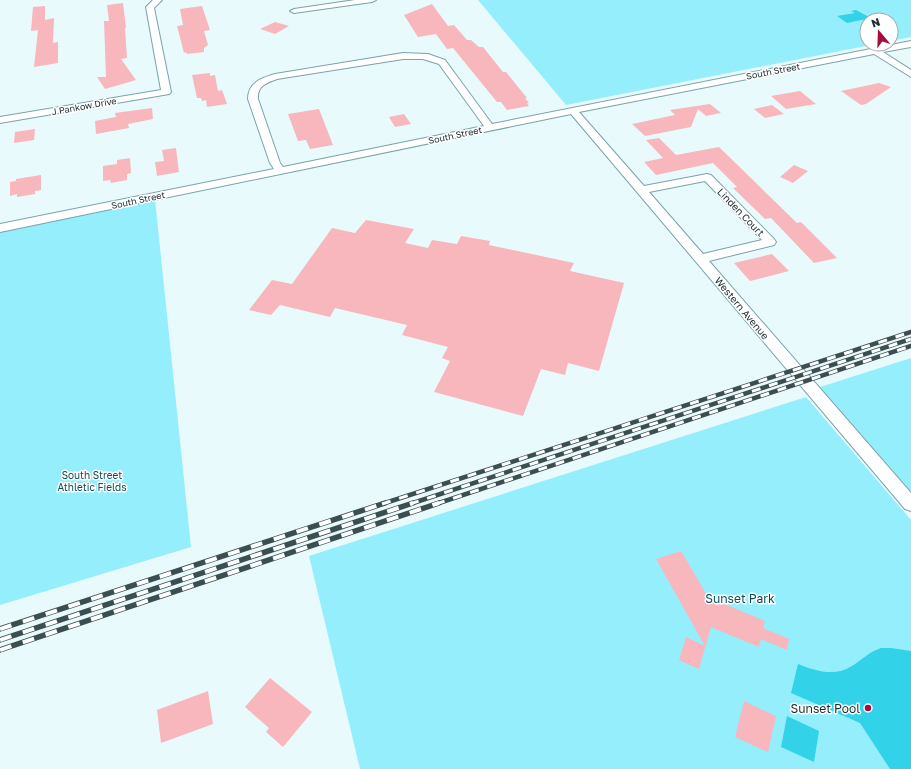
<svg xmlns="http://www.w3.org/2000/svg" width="911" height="769" font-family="'Golos Text',sans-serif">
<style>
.green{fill:#95eefc}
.water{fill:#32d3e9}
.building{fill:#f8b6bd}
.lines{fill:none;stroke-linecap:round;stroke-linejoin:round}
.minor-casing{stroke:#78a3aa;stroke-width:2}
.minor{fill:#fff;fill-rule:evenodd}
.rail-far1-casing{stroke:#3d4e51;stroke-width:4.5}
.rail-casing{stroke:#3d4e51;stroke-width:5.5}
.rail-far1{stroke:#fff;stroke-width:3;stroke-dasharray:9;stroke-linecap:butt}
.rail{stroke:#fff;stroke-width:4;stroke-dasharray:12;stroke-linecap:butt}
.poi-dot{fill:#a60d3f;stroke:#fff;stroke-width:1.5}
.labels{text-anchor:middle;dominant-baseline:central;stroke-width:3;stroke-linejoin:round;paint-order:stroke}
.far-street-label{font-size:9px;fill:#1b2c2f;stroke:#fff}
.street-label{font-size:10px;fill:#1b2c2f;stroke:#fff}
.park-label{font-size:10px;fill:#0a4e57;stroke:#fff}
.near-park-label{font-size:12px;fill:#0a4e57;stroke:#fff}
.near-poi-label{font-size:12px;fill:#1b2c2f;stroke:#fff;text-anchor:end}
</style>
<rect width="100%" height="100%" fill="#e9fafd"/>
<path class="green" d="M 478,0 L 911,0 L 911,37 L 891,41 L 891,20 L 867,20 L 867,44 L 876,44 L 566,105 Z
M 155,199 L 191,547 L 0,605 L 0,231 Z
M 911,358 L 911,494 L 817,388 Z
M 806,397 L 911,520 L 911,769 L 360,769 L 309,556 Z"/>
<path class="water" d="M 856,10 L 871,18 L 847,23 L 837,16 L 855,13 L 851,11 Z
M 881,648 L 891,648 L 911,651 L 911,769 L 890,769 L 860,723 L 791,693 L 798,664 C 815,671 835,677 852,666 C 863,659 869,652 881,648 Z
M 787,716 L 819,731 L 814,762 L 781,747 Z"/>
<path class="building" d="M 123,3 L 126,28 L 125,28 L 127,58 L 121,59 L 136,80 L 105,89 L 97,77 L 106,77 L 104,21 L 109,21 L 107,5 Z
M 432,4 L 448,26 L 454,25 L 467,40 L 471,40 L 479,47 L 483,47 L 503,72 L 506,72 L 527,98 L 525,98 L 529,103 L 527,103 L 529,106 L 507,110 L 501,102 L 497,102 L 453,48 L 447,49 L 436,34 L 418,37 L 404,15 Z
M 45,6 L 45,20 L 54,18 L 53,43 L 58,42 L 58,63 L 34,67 L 38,30 L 31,31 L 33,7 Z
M 202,6 L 210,30 L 204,31 L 208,45 L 204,48 L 204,52 L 187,54 L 186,52 L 184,53 L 177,26 L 183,25 L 180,9 Z
M 275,22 L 289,26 L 275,34 L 260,29 Z
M 210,73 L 210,76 L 215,75 L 218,91 L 222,90 L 227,104 L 207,107 L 206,100 L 202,101 L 201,98 L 197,98 L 192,75 Z
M 879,83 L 891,87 L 866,104 L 861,105 L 841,91 Z
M 800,91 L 816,104 L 786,109 L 771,96 Z
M 710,104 L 721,113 L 706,116 L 698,109 L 691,127 L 645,136 L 632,124 L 675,115 L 670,110 Z
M 772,105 L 784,114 L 765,118 L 754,109 Z
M 152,108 L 153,119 L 128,124 L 129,128 L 96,134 L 95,121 L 116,117 L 115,113 Z
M 319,109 L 333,145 L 310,149 L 306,140 L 298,141 L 288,114 Z
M 404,114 L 411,124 L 395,127 L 389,117 Z
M 35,129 L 34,140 L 14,143 L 15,132 Z
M 659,138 L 676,155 L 719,147 L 797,223 L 801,222 L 837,258 L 814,263 L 771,218 L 765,219 L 733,188 L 737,187 L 713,163 L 656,175 L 644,162 L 663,158 L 646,140 Z
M 176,148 L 179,172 L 157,176 L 155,162 L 164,161 L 162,150 Z
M 130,158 L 131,173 L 127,174 L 127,180 L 111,183 L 110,180 L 103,181 L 103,166 L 117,164 L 117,160 Z
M 794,165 L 808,171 L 793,183 L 780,177 Z
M 41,175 L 41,190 L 35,191 L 35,194 L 17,197 L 17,194 L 10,196 L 10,182 L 16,181 L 16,179 Z
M 366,220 L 414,229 L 405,243 L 428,248 L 432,240 L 457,244 L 461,236 L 490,241 L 489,245 L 574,263 L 570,271 L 624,283 L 599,371 L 568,363 L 565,375 L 541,369 L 523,416 L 434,392 L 450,361 L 442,358 L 448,347 L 402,335 L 407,325 L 335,308 L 330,317 L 280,305 L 271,315 L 249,310 L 272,280 L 292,284 L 332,228 L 355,233 Z
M 772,254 L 789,271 L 750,281 L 734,263 Z
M 681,551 L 708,597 L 765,621 L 763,628 L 789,639 L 787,650 L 761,639 L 759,647 L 711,627 L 699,669 L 679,660 L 686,637 L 705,646 L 656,559 Z
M 270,678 L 312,712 L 283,747 L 266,732 L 269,728 L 245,707 Z
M 208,691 L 213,724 L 161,743 L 157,710 Z
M 744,701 L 776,716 L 768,752 L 735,737 Z"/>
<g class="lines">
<defs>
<path id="minor" d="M 153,0 L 162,0 L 154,8 L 171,92 L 169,94 L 0,123 L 0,117 L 161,90 L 146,7 Z
M 355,0 L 376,0 L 372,2 L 294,13 L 290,11 L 294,9 Z
M 911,41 L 911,47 L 883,52 L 911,70 L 911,77 L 874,54 L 579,112 L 644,186 L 707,174 L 711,175 L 774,239 L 776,242 L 774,245 L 709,261 L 911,493 L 911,511 L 905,509 L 571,114 L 0,232 L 0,224 L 274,169 L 270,163 L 248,99 C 248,83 261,78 275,74 L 403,53 L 428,54 L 445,60 L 492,124 ZM 403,59 L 423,59 L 439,64 L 484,126 L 283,167 L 280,163 L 258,99 C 257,86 266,83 277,79 ZM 705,181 L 762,240 L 703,254 L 649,192 Z"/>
</defs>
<use href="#minor" class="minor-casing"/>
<use href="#minor" class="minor"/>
<defs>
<path id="rail-far1" d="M 382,504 L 911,332
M 410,504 L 911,339
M 436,504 L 911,346"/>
<path id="rail" d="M 0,629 L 385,503
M 0,640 L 413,503
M 0,650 L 439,503"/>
</defs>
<use href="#rail-far1" class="rail-far1-casing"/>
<use href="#rail" class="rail-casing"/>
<use href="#rail-far1" class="rail-far1"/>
<use href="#rail" class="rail"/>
</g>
<circle class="poi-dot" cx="868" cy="708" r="4"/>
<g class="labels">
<g class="far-street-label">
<text transform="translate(773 71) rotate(-11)">South Street</text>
<text transform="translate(84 106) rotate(-10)">J Pankow Drive</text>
<text transform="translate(455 135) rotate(-12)">South Street</text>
<text transform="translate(138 200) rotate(-12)">South Street</text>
</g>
<g class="street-label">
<text transform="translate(741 212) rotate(46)">Linden Court</text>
<text transform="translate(742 308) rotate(50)">Western Avenue</text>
</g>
<g class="park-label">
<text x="92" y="475">South Street<tspan x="92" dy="12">Athletic Fields</tspan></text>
</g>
<g class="near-park-label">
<text x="740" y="598">Sunset Park</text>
</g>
<g class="near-poi-label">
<text x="860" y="708">Sunset Pool</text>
</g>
</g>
<g transform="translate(879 32) rotate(341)"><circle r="19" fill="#ffffff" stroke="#a4abac"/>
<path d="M0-3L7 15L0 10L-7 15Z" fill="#a60d3f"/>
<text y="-6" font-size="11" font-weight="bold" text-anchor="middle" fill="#1b2c2f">N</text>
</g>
</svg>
